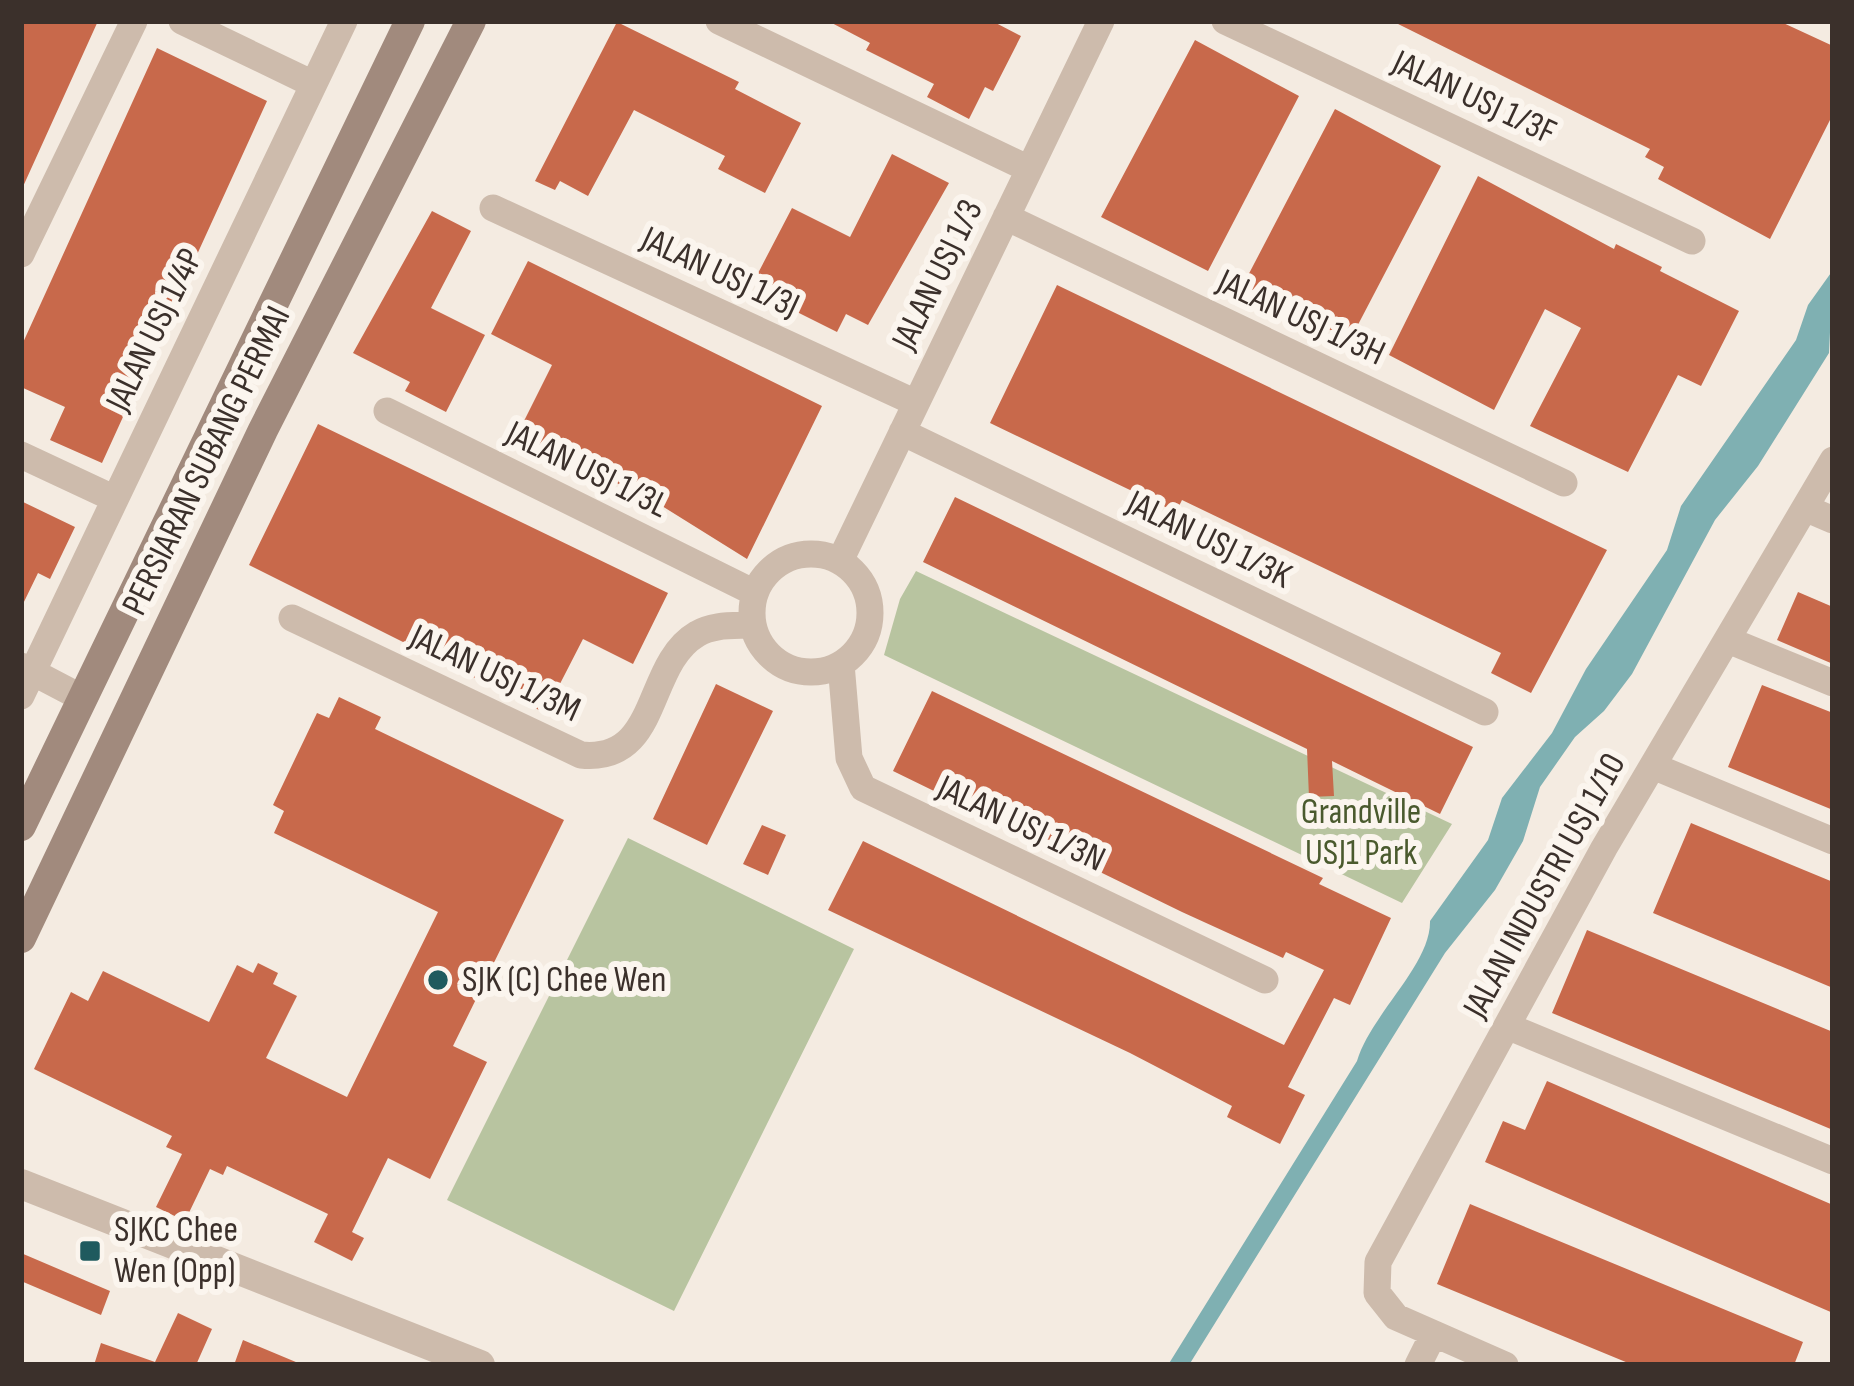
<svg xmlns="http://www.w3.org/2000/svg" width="1854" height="1386" font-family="'Sofia Sans Condensed',sans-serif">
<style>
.green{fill:#b8c4a0}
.water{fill:#7fb0b2}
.building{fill:#c8694b}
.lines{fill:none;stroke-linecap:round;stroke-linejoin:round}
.minor{stroke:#cdbbac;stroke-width:27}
.tertiary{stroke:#cdbbac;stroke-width:30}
.secondary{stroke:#a18a7d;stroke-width:30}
.poi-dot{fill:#1f5a5e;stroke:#fbf5ee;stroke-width:4.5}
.labels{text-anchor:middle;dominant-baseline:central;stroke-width:12;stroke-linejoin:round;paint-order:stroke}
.street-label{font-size:36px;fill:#3b302b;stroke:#fbf5ee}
.park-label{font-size:36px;fill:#4a5a2e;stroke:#fbf5ee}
.poi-label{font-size:36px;fill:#3b302b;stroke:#fbf5ee;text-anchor:start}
</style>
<rect width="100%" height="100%" fill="#f4ebe1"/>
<path class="green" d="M 916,571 L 1452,824 L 1402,903 L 884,655 L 900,599 Z
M 628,838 L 854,949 L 674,1311 L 447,1200 Z"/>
<path class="water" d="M 1833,270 L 1829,353 L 1758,466 L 1715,520 L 1632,674 L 1604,711 L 1575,737 L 1540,787 L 1523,841 L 1495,890 L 1445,953 L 1189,1365 L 1168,1365 L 1357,1061 C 1371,1014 1431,965 1430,921 L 1488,840 L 1502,798 L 1552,733 L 1586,669 L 1667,550 L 1681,506 L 1796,340 L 1808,305 Z"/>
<path class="building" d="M 21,21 L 98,21 L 21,191 Z
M 828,21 L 992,21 L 1021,36 L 993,91 L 985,87 L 969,119 L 927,97 L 934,84 L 866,50 L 870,43 Z
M 1392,21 L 1779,21 L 1833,46 L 1833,114 L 1770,239 L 1658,179 L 1664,167 L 1645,157 L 1650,149 Z
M 617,22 L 739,82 L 735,89 L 801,123 L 765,193 L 718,169 L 725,156 L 634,110 L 588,196 L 560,181 L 555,190 L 535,181 Z
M 1195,40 L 1299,96 L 1208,271 L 1101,217 Z
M 157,48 L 267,101 L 102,463 L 50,440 L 65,407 L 21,387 L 21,347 Z
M 1335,109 L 1441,166 L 1350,340 L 1243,285 Z
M 892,154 L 949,183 L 868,325 L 846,314 L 837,332 L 773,300 L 779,289 L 756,277 L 792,208 L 850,237 Z
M 1478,176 L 1614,249 L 1616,244 L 1662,267 L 1660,271 L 1739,311 L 1701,386 L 1678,375 L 1628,472 L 1530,426 L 1581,328 L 1545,309 L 1494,410 L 1389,355 Z
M 432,211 L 471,231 L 431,308 L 485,335 L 446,412 L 405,391 L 410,382 L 353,353 Z
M 528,261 L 822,406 L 747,559 L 662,506 L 599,474 L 597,479 L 518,433 L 552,365 L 491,334 Z
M 1057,285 L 1607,550 L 1531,693 L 1491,673 L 1501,653 L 1182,500 L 1176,512 L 990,423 Z
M 318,424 L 668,593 L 633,664 L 583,639 L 545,713 L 249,565 Z
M 955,497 L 1473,747 L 1440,814 L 1332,761 L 1334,796 L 1309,797 L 1307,749 L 923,562 Z
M 21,501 L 75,527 L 50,579 L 38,573 L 21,608 Z
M 1798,592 L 1833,607 L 1833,664 L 1777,640 Z
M 716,684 L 773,711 L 707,845 L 653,819 Z
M 1762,685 L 1833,713 L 1833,810 L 1728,767 Z
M 932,691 L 1323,878 L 1319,884 L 1391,918 L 1350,1005 L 1334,998 L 1288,1087 L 1305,1095 L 1280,1144 L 1227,1117 L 1232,1106 L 1130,1053 L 828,910 L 863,841 L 1284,1045 L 1324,970 L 1286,952 L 1283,958 L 1182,912 L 893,771 Z
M 339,697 L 381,717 L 375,729 L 564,820 L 453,1046 L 487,1062 L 430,1179 L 388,1158 L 352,1232 L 364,1238 L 352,1261 L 314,1242 L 328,1214 L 227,1166 L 223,1175 L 210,1169 L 185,1221 L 156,1207 L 182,1154 L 166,1147 L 172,1136 L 34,1069 L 71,992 L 88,1001 L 103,971 L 209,1022 L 237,965 L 253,973 L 258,963 L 278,973 L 273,984 L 297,996 L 266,1058 L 347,1097 L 438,912 L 274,833 L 284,811 L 273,805 L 317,713 L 329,718 Z
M 1691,823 L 1833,882 L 1833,988 L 1653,913 Z
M 762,825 L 786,835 L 768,875 L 743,864 Z
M 1587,930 L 1833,1032 L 1833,1130 L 1552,1013 Z
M 1547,1081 L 1833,1205 L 1833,1313 L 1485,1162 L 1503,1121 L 1525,1130 Z
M 1470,1204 L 1803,1342 L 1794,1365 L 1633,1365 L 1437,1284 Z
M 21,1253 L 110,1291 L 101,1315 L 21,1281 Z
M 178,1313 L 212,1329 L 196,1365 L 94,1365 L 101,1343 L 155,1362 Z
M 243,1340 L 303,1365 L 234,1365 Z"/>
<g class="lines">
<path class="minor" d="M 182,21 L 313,84
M 719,21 L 1029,169
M 1225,21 L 1692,241
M 493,208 L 916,403
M 1006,217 L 1564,483
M 21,254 L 134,21
M 387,411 L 755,593
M 902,432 L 1485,712
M 21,455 L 113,498
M 1805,508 L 1833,520
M752 613a59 59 0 1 1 118 0a59 59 0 1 1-118 0Z
M 840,561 L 1101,21
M 292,618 L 581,755 C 661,763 644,665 697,634 C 713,624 734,626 752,625
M 1728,640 L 1833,683
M 841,664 L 849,758 L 863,788 L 1265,980
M 21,666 L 82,698
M 21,696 L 344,21
M 1653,766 L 1833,841
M 1507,1026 L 1833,1161
M 1418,1365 L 1433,1335
M 1505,1365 L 1396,1317 L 1377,1293 L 1378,1262 L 1604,848 L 1833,460"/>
<path class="tertiary" d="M 21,1184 L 480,1365"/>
<path class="secondary" d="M 21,826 L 410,21
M 21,938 L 263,430 L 471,21"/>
</g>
<g class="poi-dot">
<circle cx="438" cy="980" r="12"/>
<rect x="78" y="1239" width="24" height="24" rx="6"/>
</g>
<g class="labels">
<g class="street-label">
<text transform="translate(1474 98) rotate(25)">JALAN USJ 1/3F</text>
<text transform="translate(720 273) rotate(25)">JALAN USJ 1/3J</text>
<text transform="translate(938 275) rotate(-64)">JALAN USJ 1/3</text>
<text transform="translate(1301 318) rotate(25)">JALAN USJ 1/3H</text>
<text transform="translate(155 330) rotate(-64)">JALAN USJ 1/4P</text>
<text transform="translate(207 461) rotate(-64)">PERSIARAN SUBANG PERMAI</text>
<text transform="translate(587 470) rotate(26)">JALAN USJ 1/3L</text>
<text transform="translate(1209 540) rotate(26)">JALAN USJ 1/3K</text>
<text transform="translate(495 674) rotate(25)">JALAN USJ 1/3M</text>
<text transform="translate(1021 824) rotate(25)">JALAN USJ 1/3N</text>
<text transform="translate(1545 886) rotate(-61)">JALAN INDUSTRI USJ 1/10</text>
</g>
<g class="park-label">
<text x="1361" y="812">Grandville<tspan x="1361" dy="41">USJ1 Park</tspan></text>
</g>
<g class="poi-label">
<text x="462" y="980">SJK (C) Chee Wen</text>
<text x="114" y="1230">SJKC Chee<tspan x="114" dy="41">Wen (Opp)</tspan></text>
</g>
</g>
<rect width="1854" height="1386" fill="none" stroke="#3b302b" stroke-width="48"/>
</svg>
